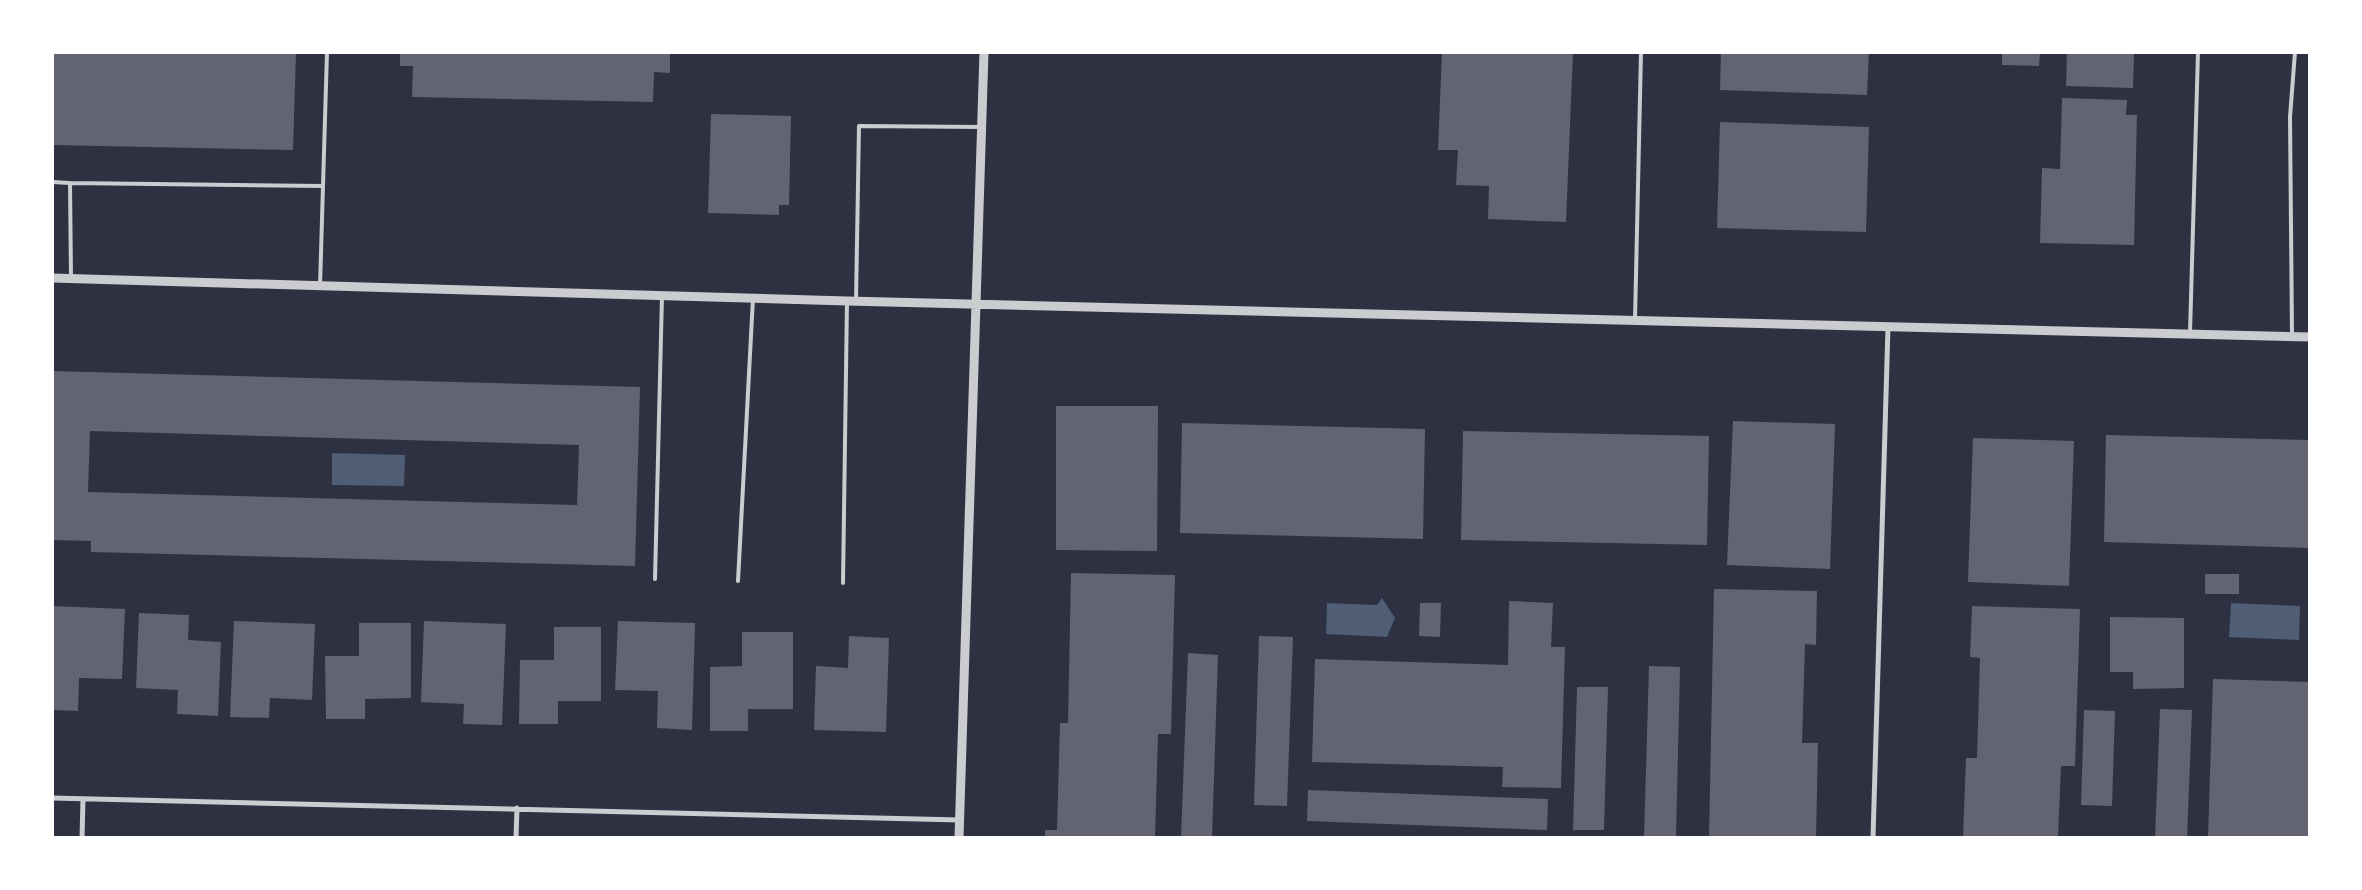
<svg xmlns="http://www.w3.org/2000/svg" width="2362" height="890" font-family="'Asap Condensed',sans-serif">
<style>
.water{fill:#4f5d75}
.building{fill:#626471;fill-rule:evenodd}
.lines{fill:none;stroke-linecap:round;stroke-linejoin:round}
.service{stroke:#caccd0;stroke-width:4}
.minor{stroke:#caccd0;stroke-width:5}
.tertiary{stroke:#caccd0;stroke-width:9}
</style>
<rect width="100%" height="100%" fill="#2d3142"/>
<path class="water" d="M 332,453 L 405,455 L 404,486 L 332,485 Z
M 1382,598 L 1395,618 L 1387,637 L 1326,634 L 1327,603 L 1377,605 Z
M 2231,603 L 2300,606 L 2299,640 L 2229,637 Z"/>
<path class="building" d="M 52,52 L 296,52 L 293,150 L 52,145 Z
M 400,52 L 670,52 L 670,73 L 654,72 L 653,102 L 412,97 L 413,66 L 400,66 Z
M 1442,52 L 1573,52 L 1566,222 L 1488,219 L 1489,186 L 1456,185 L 1458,150 L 1438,150 Z
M 1721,52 L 1869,52 L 1867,95 L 1720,90 Z
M 2002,52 L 2040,52 L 2039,66 L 2002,65 Z
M 2067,52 L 2134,52 L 2133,88 L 2066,86 Z
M 2062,98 L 2127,100 L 2126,115 L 2137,115 L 2134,245 L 2040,243 L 2042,168 L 2060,169 Z
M 711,114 L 791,116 L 789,205 L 779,205 L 779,215 L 708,213 Z
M 1720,122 L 1869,127 L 1866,232 L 1717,228 Z
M 52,371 L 640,387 L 635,566 L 91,552 L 91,541 L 52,540 ZM 90,431 L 579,445 L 577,505 L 88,492 Z
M 1056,406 L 1158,406 L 1157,551 L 1056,550 Z
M 1733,421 L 1835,424 L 1830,569 L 1727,565 Z
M 1182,423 L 1425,429 L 1423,539 L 1180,533 Z
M 1463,431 L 1709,436 L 1707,545 L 1461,540 Z
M 2106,435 L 2310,440 L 2310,548 L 2104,542 Z
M 1973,438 L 2074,441 L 2069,586 L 1968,582 Z
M 1071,573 L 1175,575 L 1171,734 L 1158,734 L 1155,838 L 1045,838 L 1045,830 L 1057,830 L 1060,723 L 1068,723 Z
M 2205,574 L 2239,574 L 2239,594 L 2205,594 Z
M 1714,589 L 1817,591 L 1816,645 L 1805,644 L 1802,743 L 1818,743 L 1816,838 L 1709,838 Z
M 1509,601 L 1553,603 L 1551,647 L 1565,647 L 1561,788 L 1502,787 L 1503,767 L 1312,762 L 1315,659 L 1508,665 Z
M 1420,603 L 1441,603 L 1440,637 L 1419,636 Z
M 52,606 L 125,609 L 122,679 L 79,678 L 78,711 L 52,710 Z
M 1972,606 L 2080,609 L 2075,766 L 2061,766 L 2058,838 L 1963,838 L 1966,758 L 1977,758 L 1980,658 L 1970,657 Z
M 139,613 L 189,615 L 188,640 L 221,642 L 218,716 L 177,714 L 178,690 L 136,688 Z
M 2110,617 L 2184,618 L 2184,688 L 2133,689 L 2133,672 L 2110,672 Z
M 234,621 L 315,624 L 312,700 L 270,698 L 269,718 L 230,717 Z
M 424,621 L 506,624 L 502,725 L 463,724 L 464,704 L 421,702 Z
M 618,621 L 695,623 L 692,730 L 657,728 L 658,691 L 615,690 Z
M 359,623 L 411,623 L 411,698 L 365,699 L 365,719 L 326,719 L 325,656 L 359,656 Z
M 554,627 L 601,627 L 601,701 L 558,701 L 558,724 L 519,724 L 520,660 L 554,660 Z
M 742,632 L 793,632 L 793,709 L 748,709 L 748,731 L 710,731 L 710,667 L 742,666 Z
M 849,636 L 889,638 L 886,732 L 814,730 L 816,666 L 848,668 Z
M 1259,636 L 1293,637 L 1287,806 L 1254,805 Z
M 1188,653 L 1218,655 L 1212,838 L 1181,838 Z
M 1649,666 L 1680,667 L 1676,838 L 1644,838 Z
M 2213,679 L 2310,682 L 2310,838 L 2208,838 Z
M 1577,687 L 1608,687 L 1604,830 L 1573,830 Z
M 2160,709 L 2192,710 L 2187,838 L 2155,838 Z
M 2084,710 L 2115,711 L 2112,806 L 2081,805 Z
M 1308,790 L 1548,799 L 1547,830 L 1307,821 Z"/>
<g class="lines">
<path class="service" d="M 52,182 L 70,183
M 71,278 L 70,183 L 323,186
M 320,286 L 327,52
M 856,301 L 859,126 L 982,127
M 1635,320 L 1641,52
M 2190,333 L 2198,52
M 2292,335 L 2290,117 L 2295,52
M 655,579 L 662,296
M 738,581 L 753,298
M 843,583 L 847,301"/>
<path class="minor" d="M 52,798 L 960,820
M 82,838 L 83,799
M 516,838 L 517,808
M 1873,838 L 1888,327"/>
<path class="tertiary" d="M 52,278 L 847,301 L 2310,337
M 959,838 L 984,52"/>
</g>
<rect width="2362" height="890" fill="none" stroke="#ffffff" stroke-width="108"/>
</svg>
